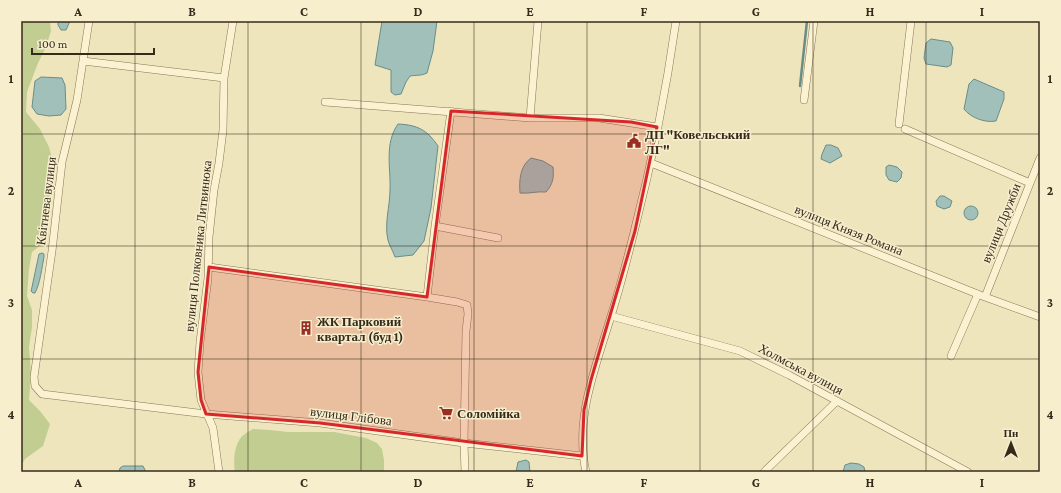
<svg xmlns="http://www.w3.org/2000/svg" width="1061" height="493" font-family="'Crimson Pro',serif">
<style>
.green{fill:#c1cd91}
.water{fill:#a1c0ba;stroke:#688e88}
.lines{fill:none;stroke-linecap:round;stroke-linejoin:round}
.stream{stroke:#688e88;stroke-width:2.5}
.street-casing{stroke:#887556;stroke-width:8}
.street{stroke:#faf2d1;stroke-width:7}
.marked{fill:#d62828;fill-opacity:0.2;stroke:#d62828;stroke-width:3;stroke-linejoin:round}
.grid{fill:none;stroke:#362b1b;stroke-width:1;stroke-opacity:0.55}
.labels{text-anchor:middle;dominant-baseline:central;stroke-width:3;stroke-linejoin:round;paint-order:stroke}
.poi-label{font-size:13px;font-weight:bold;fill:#362b1b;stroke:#f6eecd;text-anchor:start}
.street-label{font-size:13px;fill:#362b1b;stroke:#f6eecd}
.neatline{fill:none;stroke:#362b1b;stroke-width:1.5}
.grid-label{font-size:13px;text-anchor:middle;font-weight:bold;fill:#362b1b}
</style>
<rect width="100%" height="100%" fill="#efe5bd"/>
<path class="green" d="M 21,21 L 50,21 L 51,31 L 46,47 L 38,63 L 27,92 L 26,112 L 40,129 L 49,147 L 54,167 L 50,194 L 48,224 L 41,245 L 32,252 L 29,269 L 27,296 L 32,310 L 32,327 L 29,347 L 31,374 L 29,400 L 40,411 L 50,424 L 43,446 L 25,459 L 21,467 Z
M 253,429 L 270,430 L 288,432 L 334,432 L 366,438 L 377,443 L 382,449 L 384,460 L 384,472 L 235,472 C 233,461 234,441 245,434 C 247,432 250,431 253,429 Z"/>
<path class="water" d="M 58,21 L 70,21 L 66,30 L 61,30 L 58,25 Z
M 382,21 L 437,21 L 433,51 L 427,73 C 421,76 416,75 410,76 L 406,82 L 401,94 L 395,95 L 391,92 L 391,70 L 375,65 Z
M 931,39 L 950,42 L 953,48 L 951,65 L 947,67 L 926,64 L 924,58 L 926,43 Z
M 41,77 L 62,78 L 65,85 L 66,109 L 61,115 L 49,116 L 37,114 L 32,107 L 35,81 Z
M 974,79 L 1004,92 L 1004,99 L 996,121 C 985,123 971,118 964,109 L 969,84 Z
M 398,124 C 418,125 427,130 438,146 L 431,208 L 424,241 L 413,255 L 395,257 C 393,251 389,245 388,240 C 384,224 390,206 390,190 C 391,168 384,144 398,124 Z
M 826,145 L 831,145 L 838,148 L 842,156 L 830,163 L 821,159 L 822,154 Z
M 531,158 L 543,161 L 553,167 C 554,178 553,184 546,192 C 537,191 529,194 520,193 C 519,180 520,166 531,158 Z
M 889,165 L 897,167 L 902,172 L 901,178 L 897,182 L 889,180 L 886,175 L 886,167 Z
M 940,196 L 944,196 L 952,201 L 950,207 L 944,209 L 937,206 L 936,201 Z
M964 213a7 7 0 1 1 14 0a7 7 0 1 1-14 0Z
M 42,253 L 44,254 L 44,257 C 42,267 40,284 35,293 L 33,293 L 31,291 L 32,287 L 39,254 Z
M 526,460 L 529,462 L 530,472 L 516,472 L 518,462 Z
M 851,463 L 859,464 L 864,467 L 865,472 L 843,472 L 845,465 Z
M 123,466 L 143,466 L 146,472 L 119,472 L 120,468 Z"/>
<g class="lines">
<path class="stream" d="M 800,86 L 807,21"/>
<defs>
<path id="street" d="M 89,21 L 77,100 L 62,162 L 52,251 L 34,377 L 35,386 L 42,394 L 206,414 L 320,423 L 464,443 L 465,472
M 83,61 L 224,78
M 804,100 L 814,21
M 325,102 L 530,118 L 599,118 L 657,127
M 530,118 L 538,21
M 899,124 L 911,21
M 905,129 L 1030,183
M 651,163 L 985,297 L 1040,317
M 435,226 L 498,238
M 209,267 L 427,297 L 435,226 L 451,111
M 427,297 L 457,302 L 467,305 L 468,314 L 466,331 L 464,443 L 582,456
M 985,297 L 1040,158
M 611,316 L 740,351 L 789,375 L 968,472
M 951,356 L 978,294
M 219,472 L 213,428 L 201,400 L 198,372 L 200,342 L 208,278 L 209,237 L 214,190 L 219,163 L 223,130 L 224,78 L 233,21
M 586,472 C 574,418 596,367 611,316 C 620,288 627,260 634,232 C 652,162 666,92 676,21
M 764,472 L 837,401"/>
</defs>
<use href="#street" class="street-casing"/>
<use href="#street" class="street"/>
</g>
<path class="marked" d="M 451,111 L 631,122 L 657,127 L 635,231 L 591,380 L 584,410 L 582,456 L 320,423 L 206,414 L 201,400 L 198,372 L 209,267 L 427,297 Z"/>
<path class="grid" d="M 135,21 L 135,472M 248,21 L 248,472M 361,21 L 361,472M 474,21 L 474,472M 587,21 L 587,472M 700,21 L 700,472M 813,21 L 813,472M 926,21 L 926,472M 21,134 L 1040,134M 21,246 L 1040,246M 21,359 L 1040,359"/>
<defs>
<symbol id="civic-bare" viewBox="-9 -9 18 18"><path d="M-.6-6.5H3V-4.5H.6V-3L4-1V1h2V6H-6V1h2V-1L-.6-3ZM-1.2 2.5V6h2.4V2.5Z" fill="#992e24" stroke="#f6eecd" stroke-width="2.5" paint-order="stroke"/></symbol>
<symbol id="building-bare" viewBox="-9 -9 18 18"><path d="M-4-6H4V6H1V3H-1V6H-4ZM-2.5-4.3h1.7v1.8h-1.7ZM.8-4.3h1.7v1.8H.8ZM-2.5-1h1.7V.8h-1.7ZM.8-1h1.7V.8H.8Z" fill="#992e24" stroke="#f6eecd" stroke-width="2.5" paint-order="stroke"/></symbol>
<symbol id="supermarket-bare" viewBox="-9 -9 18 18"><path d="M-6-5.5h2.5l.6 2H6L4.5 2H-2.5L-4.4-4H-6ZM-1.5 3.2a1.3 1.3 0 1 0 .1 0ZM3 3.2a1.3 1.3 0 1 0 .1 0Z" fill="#992e24" stroke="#f6eecd" stroke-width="2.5" paint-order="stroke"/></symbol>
</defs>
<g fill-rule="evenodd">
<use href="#civic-bare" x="624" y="131" width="20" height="20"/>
<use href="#building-bare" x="296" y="318" width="20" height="20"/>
<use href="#supermarket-bare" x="436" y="403" width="20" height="20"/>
</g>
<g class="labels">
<g class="poi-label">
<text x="645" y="134">ДП "Ковельський<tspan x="645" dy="15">ЛГ"</tspan></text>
<text x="317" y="321">ЖК Парковий<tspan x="317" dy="15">квартал (буд 1)</tspan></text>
<text x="457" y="413">Соломійка</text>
</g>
<g class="street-label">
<text transform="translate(46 201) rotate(-83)">Квітнева вулиця</text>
<text transform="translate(1001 223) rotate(-68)">вулиця Дружби</text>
<text transform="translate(849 230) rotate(22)">вулиця Князя Романа</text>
<text transform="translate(198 246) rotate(-84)">вулиця Полковника Литвинюка</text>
<text transform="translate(801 369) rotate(28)">Холмська вулиця</text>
<text transform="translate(351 416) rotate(7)">вулиця Глібова</text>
</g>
</g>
<rect width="1061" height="493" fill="none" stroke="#f6eecd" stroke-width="44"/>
<g transform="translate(1011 443)" stroke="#f6eecd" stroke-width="3" paint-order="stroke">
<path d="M0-3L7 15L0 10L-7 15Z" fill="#362b1b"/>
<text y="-6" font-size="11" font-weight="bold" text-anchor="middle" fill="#362b1b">Пн</text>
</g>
<path d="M32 48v6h122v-6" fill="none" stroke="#362b1b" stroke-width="2"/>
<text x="38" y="48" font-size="12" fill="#362b1b" stroke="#f6eecd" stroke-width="3" paint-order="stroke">100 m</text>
<rect x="22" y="22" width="1017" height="449" class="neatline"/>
<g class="grid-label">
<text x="78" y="16">A</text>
<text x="192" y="16">B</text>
<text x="304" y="16">C</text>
<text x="418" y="16">D</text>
<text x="530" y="16">E</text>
<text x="644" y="16">F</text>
<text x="756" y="16">G</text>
<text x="870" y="16">H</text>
<text x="982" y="16">I</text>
<text x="11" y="83">1</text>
<text x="1050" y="83">1</text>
<text x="11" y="195">2</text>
<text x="1050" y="195">2</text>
<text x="11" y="307">3</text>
<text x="1050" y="307">3</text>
<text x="11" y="419">4</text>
<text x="1050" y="419">4</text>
<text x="78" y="487">A</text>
<text x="192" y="487">B</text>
<text x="304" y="487">C</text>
<text x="418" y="487">D</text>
<text x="530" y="487">E</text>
<text x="644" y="487">F</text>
<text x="756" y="487">G</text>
<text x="870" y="487">H</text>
<text x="982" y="487">I</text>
</g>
</svg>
